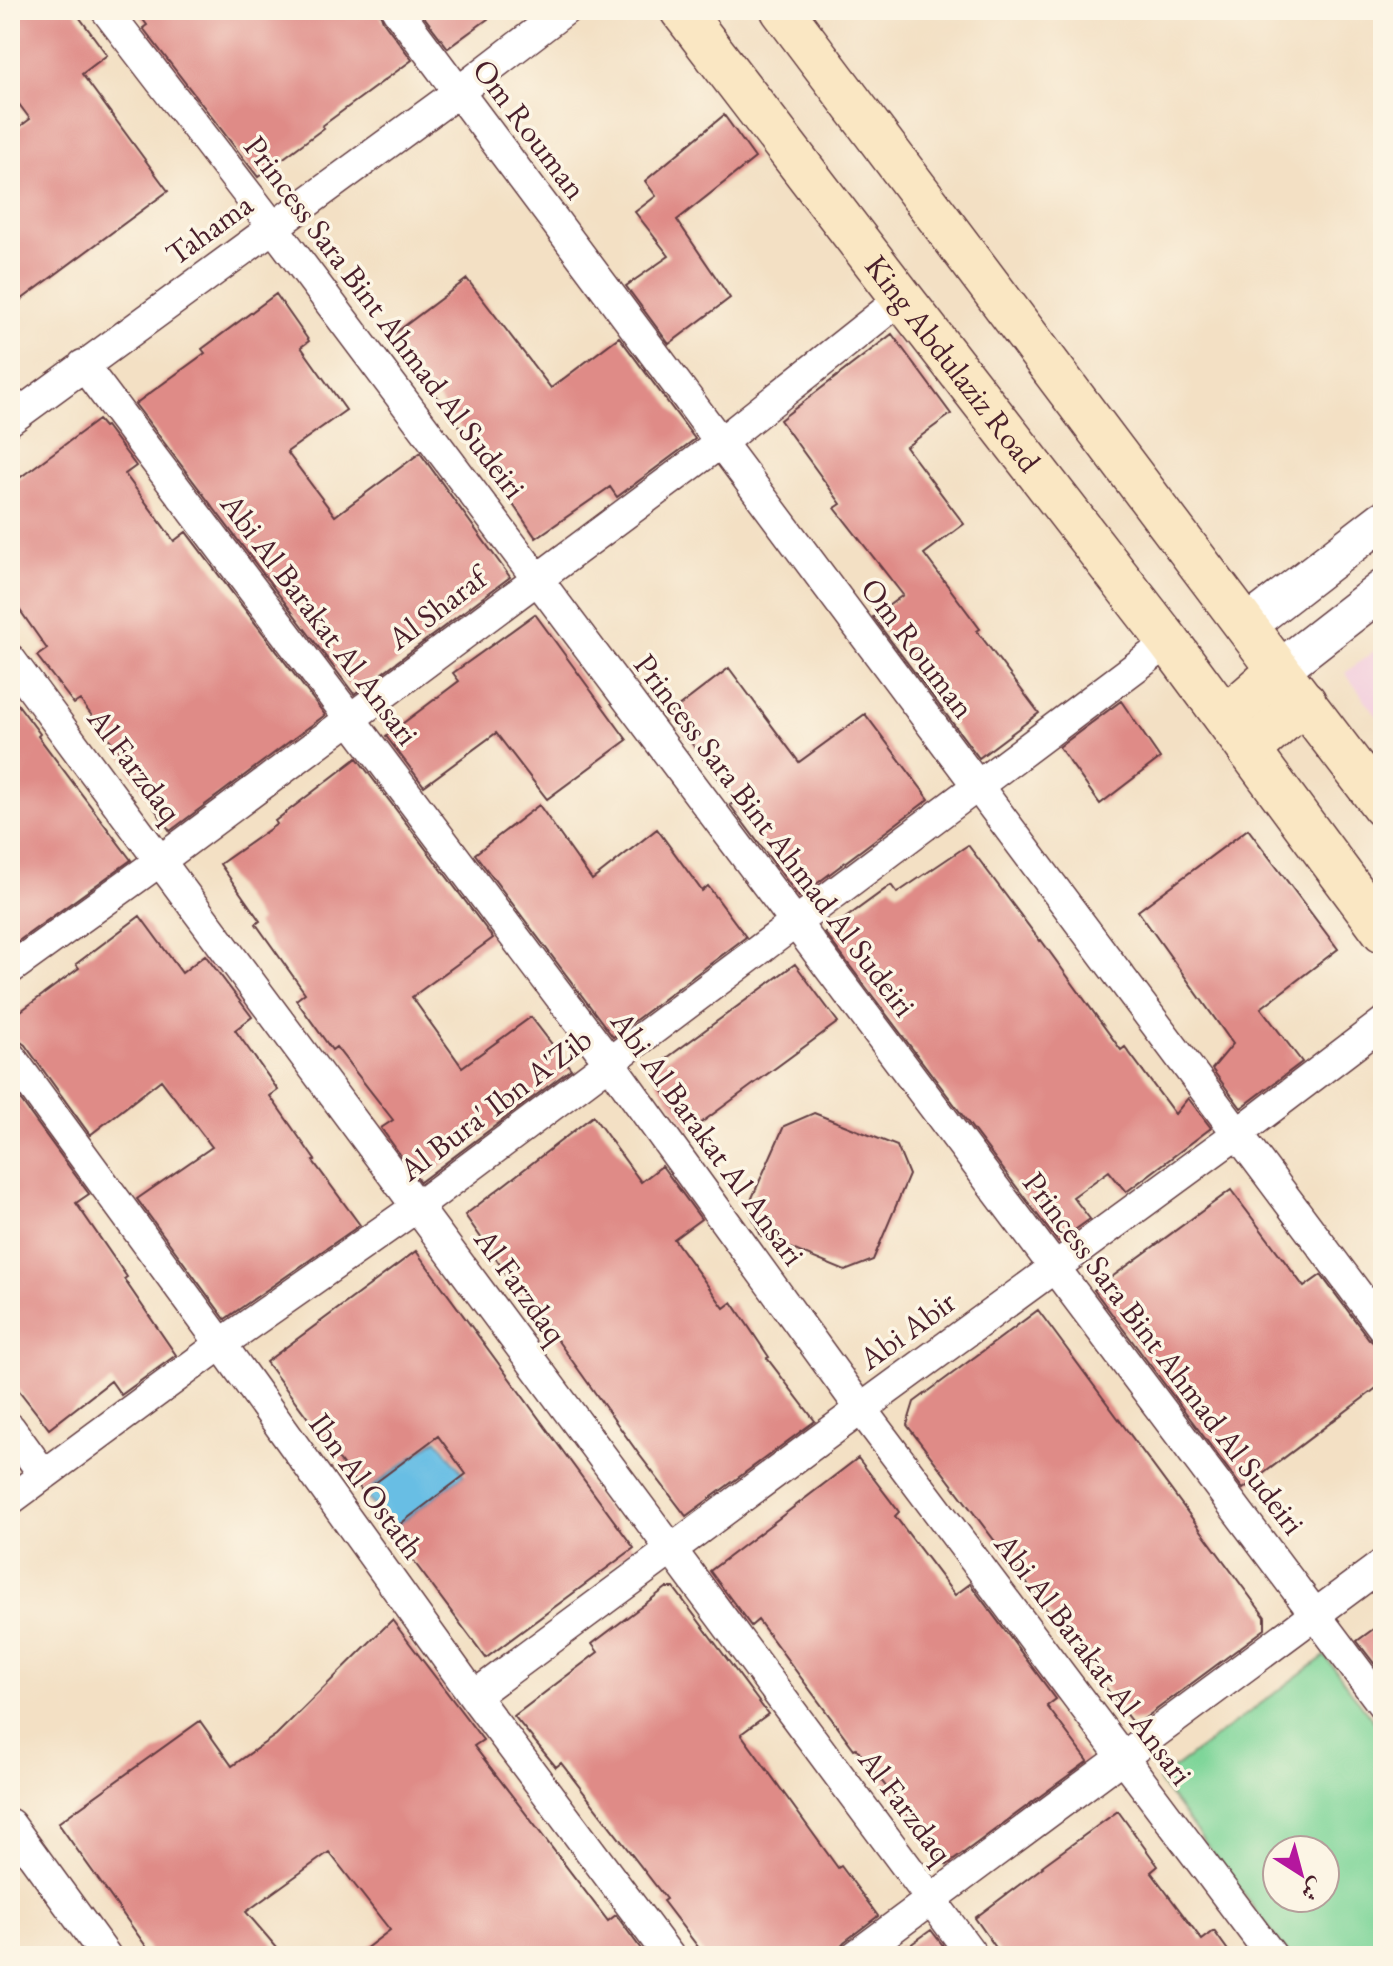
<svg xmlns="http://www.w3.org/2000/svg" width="1393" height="1966" font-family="'EB Garamond',Amiri,serif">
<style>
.built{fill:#f3cfde}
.green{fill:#7ed599;stroke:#647a62;stroke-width:2;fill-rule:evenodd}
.water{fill:#67bee4;stroke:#586e88;stroke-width:2}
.building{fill:#df8b87}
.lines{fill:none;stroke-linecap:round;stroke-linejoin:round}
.minor-casing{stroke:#633c42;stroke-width:33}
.tertiary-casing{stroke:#633c42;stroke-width:41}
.secondary-casing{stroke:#633c42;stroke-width:45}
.minor{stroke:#fff;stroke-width:30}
.tertiary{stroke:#fff;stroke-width:38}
.secondary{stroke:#fae7c3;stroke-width:42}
.labels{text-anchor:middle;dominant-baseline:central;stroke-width:7;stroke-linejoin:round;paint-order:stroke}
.street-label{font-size:32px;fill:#4a1f2b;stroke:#fcf5e5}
</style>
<rect width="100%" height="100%" fill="#fcf5e5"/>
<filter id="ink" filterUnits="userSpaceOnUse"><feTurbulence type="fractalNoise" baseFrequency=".0125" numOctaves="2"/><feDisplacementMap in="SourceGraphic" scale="16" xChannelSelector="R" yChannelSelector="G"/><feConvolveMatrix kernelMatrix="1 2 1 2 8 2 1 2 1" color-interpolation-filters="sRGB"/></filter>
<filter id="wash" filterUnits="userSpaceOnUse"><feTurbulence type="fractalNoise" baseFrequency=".006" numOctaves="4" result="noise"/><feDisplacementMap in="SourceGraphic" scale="32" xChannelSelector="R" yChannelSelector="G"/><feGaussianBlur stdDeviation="1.8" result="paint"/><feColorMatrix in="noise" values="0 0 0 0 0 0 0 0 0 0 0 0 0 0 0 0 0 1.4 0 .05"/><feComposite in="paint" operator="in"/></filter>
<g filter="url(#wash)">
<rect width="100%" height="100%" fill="#f3e0c4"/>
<path class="built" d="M 1383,644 L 1383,724 L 1345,673 Z"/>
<path class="green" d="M 1325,1656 L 1383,1734 L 1383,1956 L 1290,1956 L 1158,1780 ZM 1277,1850 L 1325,1850 L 1325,1898 L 1277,1898 Z"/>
<path class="water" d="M 437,1439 L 464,1475 L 391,1530 L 364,1493 Z"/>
<g id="blocks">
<path class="building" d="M 10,10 L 74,10 L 107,55 L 82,74 L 168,191 L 10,308 L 10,134 L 30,119 L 10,92 Z
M 136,10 L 379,10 L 383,21 L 412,60 L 322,126 L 324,128 L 258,177 L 143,28 L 147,25 Z
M 419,10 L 500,10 L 448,48 Z
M 724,115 L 755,158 L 677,220 L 730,298 L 669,344 L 626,286 L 669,256 L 635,212 L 656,196 L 645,181 Z
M 467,279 L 551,388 L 619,337 L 695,439 L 617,497 L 610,487 L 536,538 L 460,427 L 390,337 Z
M 276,294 L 309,341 L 301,347 L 346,410 L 287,452 L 335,516 L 420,453 L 510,577 L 354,694 L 135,404 L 205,353 L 202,349 Z
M 892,334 L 951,414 L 906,447 L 964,524 L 924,554 L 980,629 L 977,631 L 1039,713 L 979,758 L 873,617 L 903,595 L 835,508 L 841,504 L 780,420 Z
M 98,420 L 104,427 L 106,426 L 136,466 L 125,474 L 174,541 L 186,532 L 325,715 L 170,831 L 128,770 L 131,768 L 80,700 L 74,704 L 37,656 L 47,649 L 10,596 L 10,485 Z
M 535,614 L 627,740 L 547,799 L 496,733 L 424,786 L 386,736 L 459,681 L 453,673 Z
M 729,668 L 799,762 L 865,714 L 929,799 L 799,897 L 730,805 L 736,801 L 669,714 Z
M 10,694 L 40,734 L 38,736 L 131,860 L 10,947 Z
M 1121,701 L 1160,758 L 1100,804 L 1059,747 Z
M 357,758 L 493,938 L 412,997 L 462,1067 L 531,1017 L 571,1069 L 420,1182 L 381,1128 L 393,1120 L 336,1047 L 332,1050 L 296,1000 L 305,993 L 256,924 L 260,921 L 220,864 L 277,824 L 275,821 Z
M 539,805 L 592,880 L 657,829 L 702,891 L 708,886 L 746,937 L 613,1037 L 475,854 Z
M 1248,829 L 1338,949 L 1261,1008 L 1302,1062 L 1241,1108 L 1212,1069 L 1233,1044 L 1138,911 Z
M 968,845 L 1040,941 L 1041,940 L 1121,1050 L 1125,1047 L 1175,1114 L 1188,1098 L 1211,1128 L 1126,1192 L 1109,1171 L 1073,1197 L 1090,1219 L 1058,1242 L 825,933 L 891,885 L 897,893 Z
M 140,916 L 182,973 L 205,955 L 252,1017 L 235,1030 L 278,1090 L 270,1096 L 315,1160 L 313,1161 L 360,1225 L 225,1319 L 137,1199 L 212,1147 L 161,1080 L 90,1135 L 25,1045 L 18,1040 L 10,1038 L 10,1019 L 79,968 L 76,964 Z
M 795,964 L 838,1022 L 690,1131 L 656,1081 L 656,1066 Z
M 10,1086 L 89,1194 L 76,1203 L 127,1277 L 124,1279 L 176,1355 L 121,1395 L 111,1381 L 49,1429 L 10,1379 Z
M 814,1113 L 897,1146 L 909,1175 L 873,1260 L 845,1271 L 761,1236 L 748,1207 L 784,1126 Z
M 593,1116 L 641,1182 L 662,1166 L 701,1219 L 674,1239 L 724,1308 L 732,1302 L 769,1357 L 767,1358 L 815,1421 L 686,1516 L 638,1453 L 538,1313 L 535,1315 L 502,1270 L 503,1269 L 465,1215 Z
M 1231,1190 L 1304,1287 L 1321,1275 L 1369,1339 L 1375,1344 L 1383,1346 L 1383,1383 L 1243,1489 L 1094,1290 Z
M 416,1251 L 634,1548 L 486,1658 L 391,1531 L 466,1474 L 438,1436 L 363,1492 L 266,1362 Z
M 1038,1310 L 1265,1617 L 1265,1629 L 1141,1721 L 1131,1721 L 907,1425 L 914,1402 Z
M 858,1458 L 899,1512 L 895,1516 L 955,1595 L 970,1584 L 1056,1699 L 1047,1706 L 1088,1761 L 947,1865 L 856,1748 L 854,1749 L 758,1620 L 751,1626 L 710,1571 Z
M 666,1588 L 674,1588 L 768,1714 L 741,1734 L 838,1868 L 841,1866 L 878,1916 L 844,1942 L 839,1948 L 837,1956 L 705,1956 L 663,1901 L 666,1899 L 561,1763 L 556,1767 L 514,1716 L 598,1652 L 592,1644 Z
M 392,1620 L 483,1740 L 474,1746 L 608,1921 L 616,1915 L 646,1956 L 356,1956 L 390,1930 L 329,1852 L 246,1912 L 284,1956 L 153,1956 L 58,1823 L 200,1721 L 232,1766 L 276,1735 Z
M 1383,1622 L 1383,1675 L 1357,1641 Z
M 1118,1811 L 1158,1866 L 1151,1872 L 1202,1940 L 1214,1931 L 1232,1956 L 1002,1956 L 975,1918 L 1043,1867 L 1042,1866 Z
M 931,1930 L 951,1956 L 885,1956 L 900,1945 L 903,1950 Z"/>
</g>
</g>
<g filter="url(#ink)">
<use href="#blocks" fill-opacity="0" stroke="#633c42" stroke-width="2"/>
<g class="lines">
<defs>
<path id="minor" d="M 106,10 L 273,227 L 1383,1705
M 397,10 L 1383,1328
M 83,365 L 610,1063 L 861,1409 L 1272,1956
M 10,420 L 458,92 L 565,10
M 10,659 L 973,1956
M 10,969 L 161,860 L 720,443 L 902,298
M 10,1056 L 221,1344 L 474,1696 L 669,1956
M 10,1428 L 44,1475
M 10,1500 L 221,1344 L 418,1206 L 1169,642
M 474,1696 L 861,1409 L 1237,1134 L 1383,1023
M 10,1824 L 106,1956
M 855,1956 L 1383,1564"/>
<path id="tertiary" d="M 1246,626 L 1383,520
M 1279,670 L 1383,589"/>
<g id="secondary">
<path id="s1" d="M 681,10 L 902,298 L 1169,642 L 1383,931"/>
<path d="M 782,10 L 1279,670 L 1225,717"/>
<path d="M 1279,670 L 1383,806"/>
<path d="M 1249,751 L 1305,702"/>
</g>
</defs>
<use href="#minor" class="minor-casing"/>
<use href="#tertiary" class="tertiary-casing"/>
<use href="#secondary" class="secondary-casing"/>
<use href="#minor" class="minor"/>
<use href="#tertiary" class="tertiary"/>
<use href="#secondary" class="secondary"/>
</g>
</g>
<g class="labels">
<g class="street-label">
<text transform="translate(530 129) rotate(53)">Om Rouman</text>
<text transform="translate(209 229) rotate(-36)">Tahama</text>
<text transform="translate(385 317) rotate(53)">Princess Sara Bint Ahmad Al Sudeiri</text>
<text stroke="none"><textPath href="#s1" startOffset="446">King Abdulaziz Road</textPath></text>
<text transform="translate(437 608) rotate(-37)">Al Sharaf</text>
<text transform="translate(320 619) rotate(53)">Abi Al Barakat Al Ansari</text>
<text transform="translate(918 648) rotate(53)">Om Rouman</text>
<text transform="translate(135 765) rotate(53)">Al Farzdaq</text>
<text transform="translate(775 835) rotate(53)">Princess Sara Bint Ahmad Al Sudeiri</text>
<text transform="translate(495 1104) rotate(-37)">Al Bura' Ibn A'Zib</text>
<text transform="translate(708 1138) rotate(54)">Abi Al Barakat Al Ansari</text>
<text transform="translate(521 1286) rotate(54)">Al Farzdaq</text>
<text transform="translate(907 1330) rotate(-36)">Abi Abir</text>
<text transform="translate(1164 1353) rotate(53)">Princess Sara Bint Ahmad Al Sudeiri</text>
<text transform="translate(367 1486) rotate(54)">Ibn Al Ostath</text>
<text transform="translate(1094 1659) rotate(53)">Abi Al Barakat Al Ansari</text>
<text transform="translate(906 1806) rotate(53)">Al Farzdaq</text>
</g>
</g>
<rect width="1393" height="1966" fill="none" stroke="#fcf5e5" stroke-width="40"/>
<g transform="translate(1301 1874) rotate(144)"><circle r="38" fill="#fcf5e5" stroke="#b59f9b" stroke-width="2"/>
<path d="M0-6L14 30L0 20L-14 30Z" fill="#b5179e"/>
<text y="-12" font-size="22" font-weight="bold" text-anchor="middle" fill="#4a1f2b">ش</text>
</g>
</svg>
